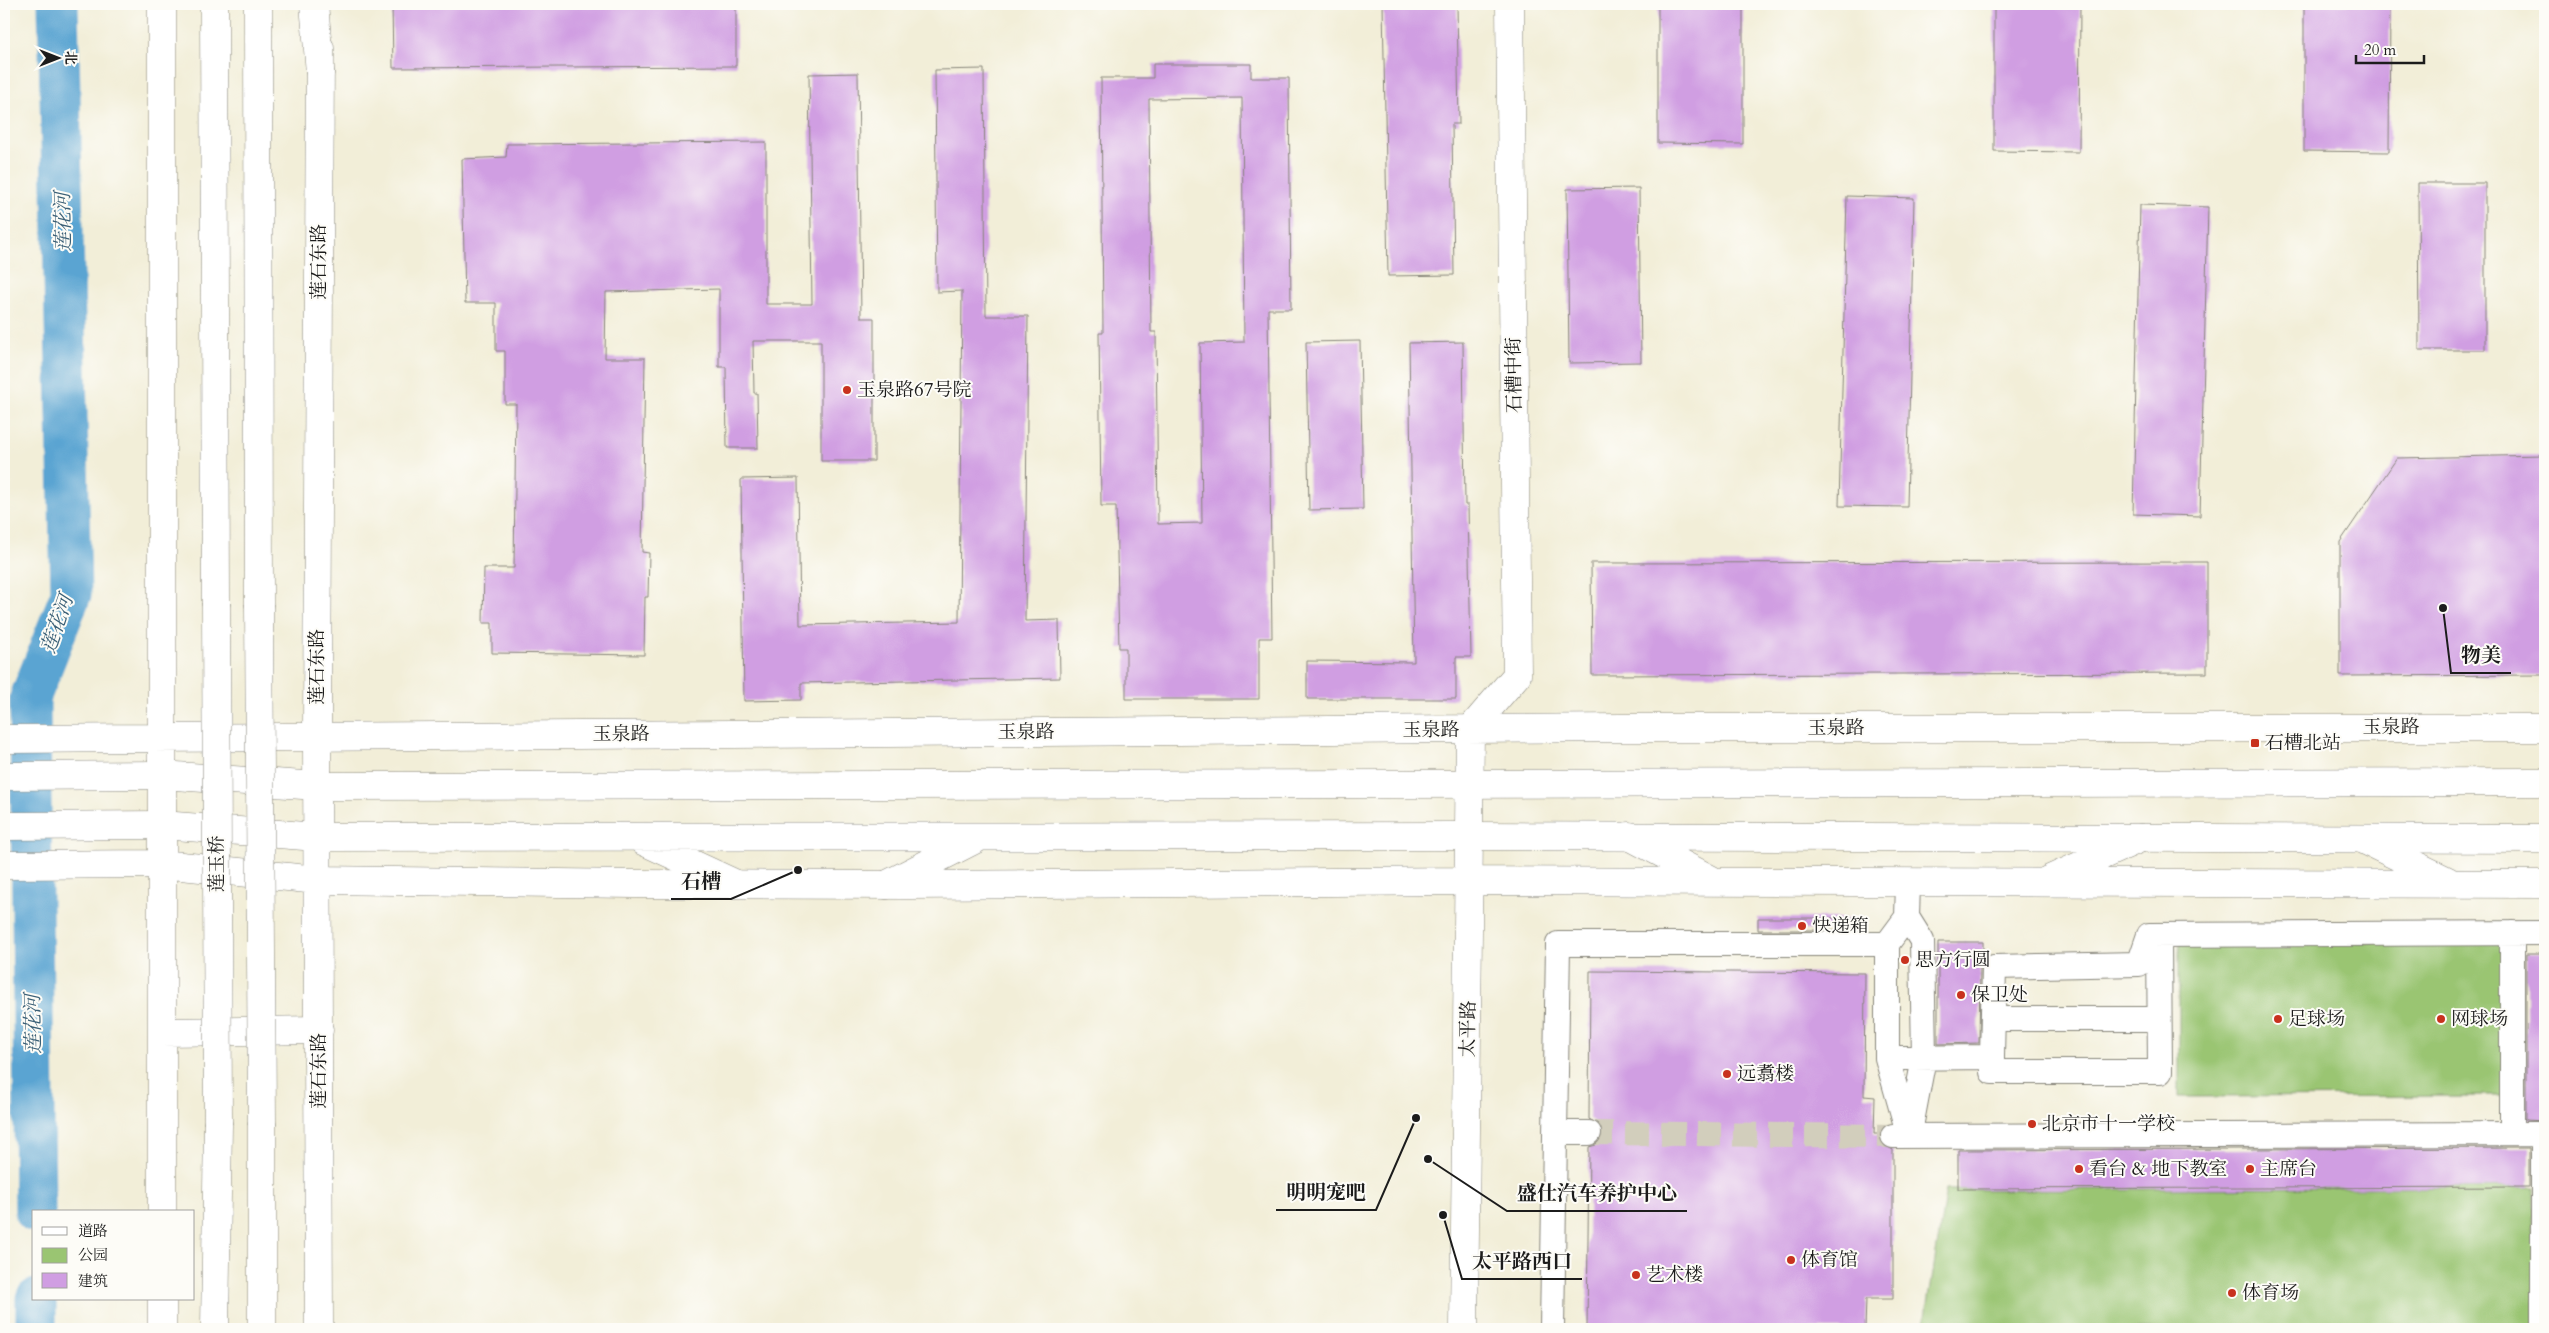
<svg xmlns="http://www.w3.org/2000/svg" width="2549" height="1333" font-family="Cardo,'Noto Serif SC',serif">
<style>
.green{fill:#9ac572;stroke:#5b7047}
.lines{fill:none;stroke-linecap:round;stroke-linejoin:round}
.river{stroke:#5aa4d2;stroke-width:41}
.building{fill:#d09ee2;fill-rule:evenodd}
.street-tunnel{stroke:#d2cebc;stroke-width:24;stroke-dasharray:24 12;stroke-linecap:butt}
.street-casing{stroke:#87857a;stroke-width:26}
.secondary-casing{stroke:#87857a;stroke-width:29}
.primary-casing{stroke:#87857a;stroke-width:29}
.highway-casing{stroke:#87857a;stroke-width:29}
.street{stroke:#fff;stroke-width:24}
.secondary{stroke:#fff;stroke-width:28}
.primary{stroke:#fff;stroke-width:28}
.highway{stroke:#fff;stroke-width:28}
.highway-bridge-casing{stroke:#87857a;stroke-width:29;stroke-linecap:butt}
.highway-bridge{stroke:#fff;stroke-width:28}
.poi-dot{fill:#c8321e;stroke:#fdfcf7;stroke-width:2}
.labels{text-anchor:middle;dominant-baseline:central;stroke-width:4;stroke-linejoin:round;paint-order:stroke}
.street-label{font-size:19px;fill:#1c1c1c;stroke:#fdfcf7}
.poi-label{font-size:19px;fill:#1c1c1c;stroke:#fdfcf7;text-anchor:start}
.water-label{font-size:20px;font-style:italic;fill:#3b6077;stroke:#fdfcf7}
.leader{fill:none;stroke:#1c1c1c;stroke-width:2}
.callout-dot{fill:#1c1c1c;stroke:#fdfcf7;stroke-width:2}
.callout-label{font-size:20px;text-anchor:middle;font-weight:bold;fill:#1c1c1c;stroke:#fdfcf7;stroke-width:4;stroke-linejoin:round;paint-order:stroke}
</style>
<rect width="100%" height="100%" fill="#fdfcf7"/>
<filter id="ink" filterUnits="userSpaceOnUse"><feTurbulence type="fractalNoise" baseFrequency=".02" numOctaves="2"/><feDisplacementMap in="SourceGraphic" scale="10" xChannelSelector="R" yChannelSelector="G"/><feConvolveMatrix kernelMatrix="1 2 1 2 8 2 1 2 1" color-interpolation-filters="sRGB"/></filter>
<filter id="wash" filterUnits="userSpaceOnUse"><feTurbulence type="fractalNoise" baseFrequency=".0096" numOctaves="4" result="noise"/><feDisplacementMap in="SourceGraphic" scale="20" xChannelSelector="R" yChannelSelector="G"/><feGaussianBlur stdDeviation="1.12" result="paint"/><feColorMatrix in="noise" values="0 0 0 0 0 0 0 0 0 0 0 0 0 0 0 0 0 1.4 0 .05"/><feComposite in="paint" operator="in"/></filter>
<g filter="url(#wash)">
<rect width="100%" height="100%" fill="#f2eed8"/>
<path class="green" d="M 2179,942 L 2504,942 L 2504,1096 L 2179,1097 Z
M 2534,1187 L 2535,1329 L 1924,1329 L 1946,1190 Z"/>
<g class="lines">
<path class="river" d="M 35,1212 L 30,698 L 71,594 L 58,4
M 36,1299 L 36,1329"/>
</g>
<g id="blocks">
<path class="building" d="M 392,4 L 736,4 L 736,66 L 393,68 Z
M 1383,4 L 1457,4 L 1459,124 L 1452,124 L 1454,275 L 1388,276 Z
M 1658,4 L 1743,4 L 1743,144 L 1658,143 Z
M 1994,4 L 2080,4 L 2079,152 L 1994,151 Z
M 2304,4 L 2390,4 L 2389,152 L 2304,151 Z
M 1153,64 L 1251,64 L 1251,78 L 1289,78 L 1291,309 L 1268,309 L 1272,638 L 1259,638 L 1259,699 L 1126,699 L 1126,648 L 1119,648 L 1116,506 L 1101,506 L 1099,333 L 1103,333 L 1101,78 L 1153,78 ZM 1242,98 L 1244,342 L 1200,343 L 1202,523 L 1158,524 L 1156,332 L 1151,332 L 1149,99 Z
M 984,69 L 986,316 L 1028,316 L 1025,621 L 1059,620 L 1060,678 L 801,683 L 801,700 L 744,701 L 741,479 L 798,478 L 800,625 L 959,622 L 962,291 L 937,292 L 935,70 Z
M 858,73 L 861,318 L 874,318 L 874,461 L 821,461 L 821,341 L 753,341 L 754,393 L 757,393 L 758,448 L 727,448 L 726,367 L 719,367 L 719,289 L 606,292 L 605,358 L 645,358 L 642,552 L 649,553 L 648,597 L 645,597 L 644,655 L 492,653 L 492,623 L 483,623 L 484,568 L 514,568 L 516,404 L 505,404 L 505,351 L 496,351 L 496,303 L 465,303 L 462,159 L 506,157 L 507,144 L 766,142 L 766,304 L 812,304 L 809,74 Z
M 2418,183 L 2485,183 L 2485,350 L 2419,350 Z
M 1639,188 L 1641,362 L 1569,363 L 1567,189 Z
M 1847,196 L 1914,198 L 1907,507 L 1839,506 Z
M 2140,205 L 2208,207 L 2200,516 L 2133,514 Z
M 1360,341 L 1363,509 L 1309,510 L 1306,342 Z
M 1463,342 L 1465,505 L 1468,505 L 1471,657 L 1456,657 L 1456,699 L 1307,699 L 1307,661 L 1414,662 L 1409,343 Z
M 2545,455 L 2545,675 L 2340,676 L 2340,542 L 2397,458 Z
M 2207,562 L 2207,673 L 1592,675 L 1591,563 Z
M 1758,918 L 1862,918 L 1862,930 L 1758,930 Z
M 1938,942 L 1983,942 L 1983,959 L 1980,967 L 1979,1043 L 1938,1044 Z
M 2526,954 L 2545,954 L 2545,1121 L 2526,1120 Z
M 1590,971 L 1865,973 L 1864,1096 L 1875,1097 L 1874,1134 L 1880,1134 L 1881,1143 L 1893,1150 L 1893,1299 L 1866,1299 L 1865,1329 L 1587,1329 L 1589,1147 L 1596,1145 L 1603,1133 L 1601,1126 L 1589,1119 Z
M 2529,1148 L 2529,1187 L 1958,1189 L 1958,1150 Z"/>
</g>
</g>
<g filter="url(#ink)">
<use href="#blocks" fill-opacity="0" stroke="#87857a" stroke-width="1"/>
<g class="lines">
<path class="street-tunnel" d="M 1589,1133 L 1893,1136"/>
<defs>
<path id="street" d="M 1908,883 L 1907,917 L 1887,944 L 1887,1058 L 1909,1136
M 1907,917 L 1922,941 L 1924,1058 L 1910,1132
M 1993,1019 L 2159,1019
M 1992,1057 L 1994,967 L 2139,964 L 2149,935 L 2545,933
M 1887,1058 L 1992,1057 L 1992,1072 L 2160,1072 L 2159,935
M 1555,1133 L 1589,1133
M 2512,1134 L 2512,933
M 1893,1136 L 2543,1134 L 2543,1329
M 1552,1329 L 1558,944 L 1887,944"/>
<path id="secondary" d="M 4,739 L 1622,728 L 2545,728
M 1629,836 L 1712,880
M 2362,839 L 2448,881
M 4,865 L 162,864 L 317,880 L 634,884 L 908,885 L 1470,881 L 2545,884
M 2048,880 L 2141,838
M 162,1032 L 319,1030
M 162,1212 L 162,4
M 162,1299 L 162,1329
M 319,1329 L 317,736 L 320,48
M 1464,1329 L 1470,730 L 1517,675 L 1510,4"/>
<path id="primary" d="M 4,776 L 162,775 L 317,786 L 2545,782
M 4,826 L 162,825 L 317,837 L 1470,836 L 2545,839
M 643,841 L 736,884
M 886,885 L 976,839"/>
<path id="highway" d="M 214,4 L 216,603
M 258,4 L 259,604
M 314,4 L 320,72
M 215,1329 L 218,1124
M 262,1329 L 262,1125"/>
</defs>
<use href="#street" class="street-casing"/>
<use href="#secondary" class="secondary-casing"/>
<use href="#primary" class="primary-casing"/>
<use href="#highway" class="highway-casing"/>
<use href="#street" class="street"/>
<use href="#secondary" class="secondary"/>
<use href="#primary" class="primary"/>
<use href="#highway" class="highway"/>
<defs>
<path id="highway-bridge" d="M 216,603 L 218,1124
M 259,604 L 262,1125"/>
</defs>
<use href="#highway-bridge" class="highway-bridge-casing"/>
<use href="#highway-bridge" class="highway-bridge"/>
</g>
</g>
<g class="poi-dot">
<circle cx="847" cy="390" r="5"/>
<rect x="2250" y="738" width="10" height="10" rx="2.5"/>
<circle cx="1802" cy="926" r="5"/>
<circle cx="1905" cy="960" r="5"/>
<circle cx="1961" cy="995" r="5"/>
<circle cx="2278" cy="1019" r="5"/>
<circle cx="2441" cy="1019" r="5"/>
<circle cx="1727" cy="1074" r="5"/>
<circle cx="2032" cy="1124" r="5"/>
<circle cx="2079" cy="1169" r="5"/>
<circle cx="2250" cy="1169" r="5"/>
<circle cx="1791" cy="1260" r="5"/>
<circle cx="1636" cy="1275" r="5"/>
<circle cx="2232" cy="1293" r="5"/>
</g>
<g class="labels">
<g class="street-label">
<text transform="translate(319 262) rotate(-90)">莲石东路</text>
<text transform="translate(1514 375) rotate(-91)">石槽中街</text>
<text transform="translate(317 667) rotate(-90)">莲石东路</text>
<text x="2391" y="727">玉泉路</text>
<text x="1836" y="728">玉泉路</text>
<text x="1431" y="730">玉泉路</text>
<text x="1026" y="732">玉泉路</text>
<text x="621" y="734">玉泉路</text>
<text transform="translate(217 864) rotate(-90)">莲玉桥</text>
<text transform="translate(1468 1029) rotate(-89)">太平路</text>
<text transform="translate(319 1071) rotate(-90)">莲石东路</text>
</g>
<g class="poi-label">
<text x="857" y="390">玉泉路67号院</text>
<text x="2265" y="743">石槽北站</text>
<text x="1812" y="926">快递箱</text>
<text x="1915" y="960">思方行圆</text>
<text x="1971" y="995">保卫处</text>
<text x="2288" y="1019">足球场</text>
<text x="2451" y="1019">网球场</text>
<text x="1737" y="1074">远翥楼</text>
<text x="2042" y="1124">北京市十一学校</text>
<text x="2089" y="1169">看台 &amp; 地下教室</text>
<text x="2260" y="1169">主席台</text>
<text x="1801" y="1260">体育馆</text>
<text x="1646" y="1275">艺术楼</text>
<text x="2242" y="1293">体育场</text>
</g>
<g class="water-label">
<text transform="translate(63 222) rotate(-91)">莲花河</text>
<text transform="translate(57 624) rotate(-71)">莲花河</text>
<text transform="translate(33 1024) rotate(-91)">莲花河</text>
</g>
</g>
<path class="leader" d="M2443 608L2451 673H2511M798 870L731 899H671M1416 1118L1376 1210H1276M1428 1159L1507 1211H1687M1443 1215L1462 1279H1582"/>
<g class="callout-dot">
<circle cx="2443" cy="608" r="5"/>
<circle cx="798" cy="870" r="5"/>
<circle cx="1416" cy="1118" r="5"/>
<circle cx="1428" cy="1159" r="5"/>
<circle cx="1443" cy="1215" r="5"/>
</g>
<g class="callout-label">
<text x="2481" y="662">物美</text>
<text x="701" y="888">石槽</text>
<text x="1326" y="1199">明明宠吧</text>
<text x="1597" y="1200">盛仕汽车养护中心</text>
<text x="1522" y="1268">太平路西口</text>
</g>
<rect width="2549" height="1333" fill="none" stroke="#fdfcf7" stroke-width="20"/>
<rect x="32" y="1210" width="162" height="90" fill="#fdfcf7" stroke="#a3a29f"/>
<rect x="42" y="1227" width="25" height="8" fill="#ffffff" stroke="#a3a29f"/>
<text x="78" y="1236" font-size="15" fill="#1c1c1c">道路</text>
<rect x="42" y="1248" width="25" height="15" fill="#9ac572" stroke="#a3a29f"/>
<text x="78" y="1260" font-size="15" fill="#1c1c1c">公园</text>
<rect x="42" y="1273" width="25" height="15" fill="#d09ee2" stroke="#a3a29f"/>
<text x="78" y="1286" font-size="15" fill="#1c1c1c">建筑</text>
<g transform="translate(58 58) rotate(90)" stroke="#fdfcf7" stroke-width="4" paint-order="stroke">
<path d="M0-4L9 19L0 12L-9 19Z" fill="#1c1c1c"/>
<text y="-8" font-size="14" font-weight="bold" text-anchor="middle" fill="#1c1c1c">北</text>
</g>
<path d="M2356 55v8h68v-8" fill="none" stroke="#1c1c1c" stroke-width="2.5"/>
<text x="2364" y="55" font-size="15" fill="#1c1c1c" stroke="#fdfcf7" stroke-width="4" paint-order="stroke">20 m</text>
</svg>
